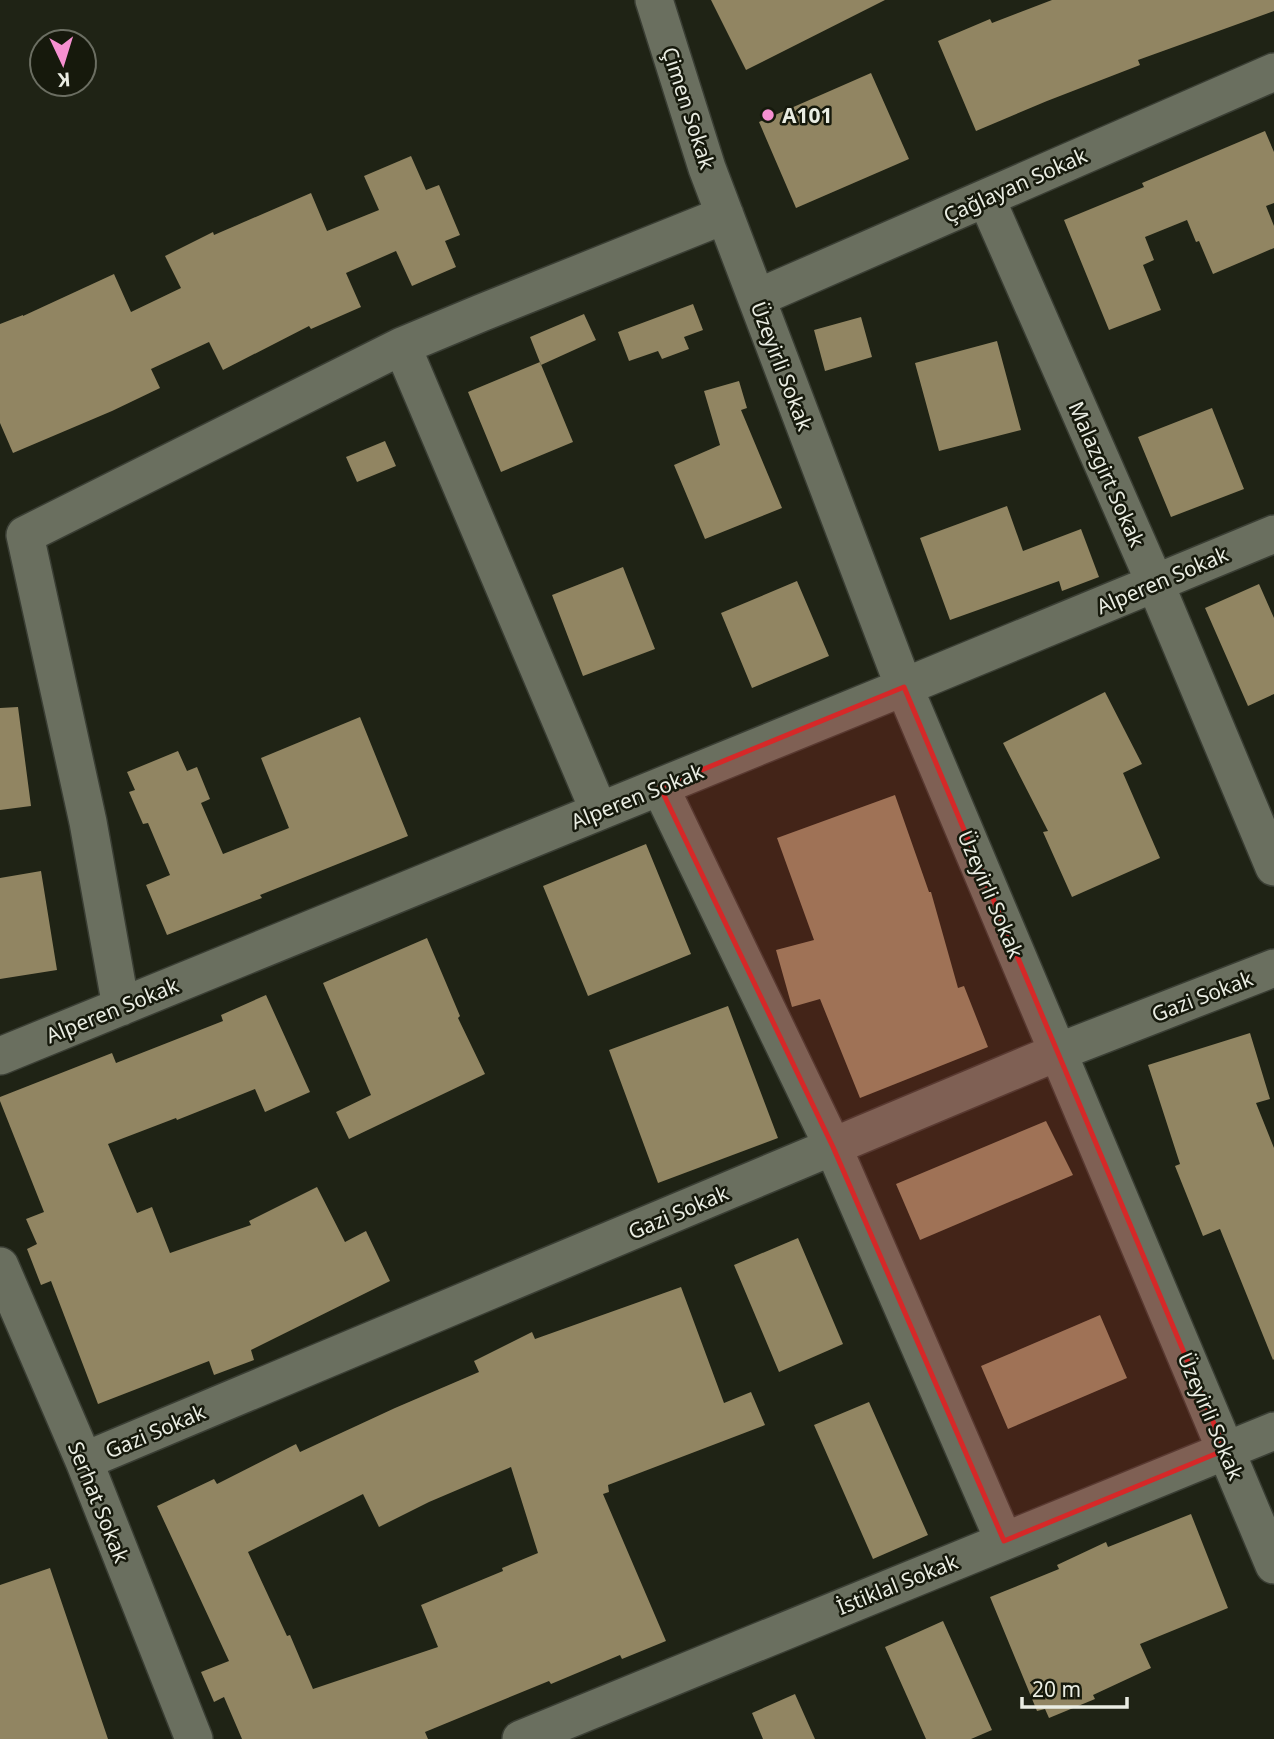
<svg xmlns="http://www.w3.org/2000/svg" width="1274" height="1739" font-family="'Noto Sans',sans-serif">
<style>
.building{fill:#918562;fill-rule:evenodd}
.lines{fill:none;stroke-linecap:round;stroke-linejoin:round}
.minor-casing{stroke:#3a3e34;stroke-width:40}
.minor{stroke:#6a6f5f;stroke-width:37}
.marked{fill:#d62828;fill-opacity:0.2;stroke:#d62828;stroke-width:5;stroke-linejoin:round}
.poi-dot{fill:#f690d1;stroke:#16190c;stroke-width:2.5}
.labels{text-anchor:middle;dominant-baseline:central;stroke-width:5;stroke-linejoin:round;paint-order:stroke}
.street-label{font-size:21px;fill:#eaede3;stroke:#16190c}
.poi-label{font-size:21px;font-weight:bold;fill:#eaede3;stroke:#16190c;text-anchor:start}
</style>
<rect width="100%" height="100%" fill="#1f2315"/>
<path class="building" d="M 711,0 L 885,0 L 746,70 Z
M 1052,0 L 1274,0 L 1274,11 L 1138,60 L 1140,65 L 1047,101 L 976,131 L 938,41 L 990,19 L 992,23 Z
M 871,73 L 909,159 L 796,208 L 759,122 Z
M 1265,131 L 1274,152 L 1274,203 L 1266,206 L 1274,226 L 1274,248 L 1213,274 L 1199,241 L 1196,242 L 1187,220 L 1145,237 L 1154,260 L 1143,265 L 1161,310 L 1109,330 L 1064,220 L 1144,187 L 1142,183 Z
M 411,156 L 426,190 L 439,185 L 460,235 L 445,241 L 456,267 L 412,286 L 396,251 L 346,273 L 361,307 L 311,329 L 309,326 L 223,370 L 209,342 L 151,369 L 160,388 L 112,411 L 13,453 L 0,423 L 0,324 L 23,315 L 23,316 L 114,274 L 131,312 L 181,288 L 165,256 L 213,232 L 214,235 L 311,193 L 327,231 L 379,210 L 364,176 Z
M 693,304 L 703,330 L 684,337 L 689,349 L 662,359 L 658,351 L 629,361 L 618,332 Z
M 584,314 L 596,340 L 541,365 L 530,337 Z
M 861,317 L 872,357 L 825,371 L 814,330 Z
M 997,341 L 1021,430 L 939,451 L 915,363 Z
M 540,362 L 573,442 L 501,472 L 468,392 Z
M 739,381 L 747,408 L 741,410 L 782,508 L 705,539 L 674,465 L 720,445 L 704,391 Z
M 1212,408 L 1244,489 L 1171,517 L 1138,437 Z
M 385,441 L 396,466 L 357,482 L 346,457 Z
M 1007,506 L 1023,551 L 1081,529 L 1099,577 L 1062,591 L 1059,581 L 950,620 L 920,538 Z
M 623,567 L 655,649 L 583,676 L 552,595 Z
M 797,581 L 829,656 L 752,688 L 721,613 Z
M 1259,584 L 1274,618 L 1274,694 L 1248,706 L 1205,608 Z
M 1105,692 L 1142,764 L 1123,773 L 1160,858 L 1072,897 L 1043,832 L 1048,831 L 1003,743 Z
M 18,707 L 31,806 L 0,810 L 0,708 Z
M 360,717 L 408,836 L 260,895 L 262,898 L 167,935 L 146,885 L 170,875 L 148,823 L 143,824 L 129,792 L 135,790 L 127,772 L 178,751 L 187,771 L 197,767 L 210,799 L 201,803 L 223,854 L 289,828 L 261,758 Z
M 895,795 L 929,892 L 931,892 L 958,988 L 964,986 L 988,1047 L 860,1098 L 820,999 L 792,1007 L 776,950 L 814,940 L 777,838 Z
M 646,844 L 691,954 L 588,996 L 543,886 Z
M 41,871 L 57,970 L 0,979 L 0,878 Z
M 427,938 L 460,1016 L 458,1018 L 485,1074 L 349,1139 L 336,1112 L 371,1095 L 323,983 Z
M 266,995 L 310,1092 L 265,1112 L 255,1089 L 177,1120 L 176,1118 L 108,1144 L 137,1213 L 152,1207 L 170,1253 L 251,1225 L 249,1221 L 317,1187 L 345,1242 L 366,1231 L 390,1281 L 251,1350 L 254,1360 L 214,1375 L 209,1361 L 98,1404 L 51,1281 L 41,1285 L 27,1249 L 37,1244 L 26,1219 L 44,1212 L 0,1101 L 0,1097 L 112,1053 L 116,1063 L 223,1021 L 221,1015 Z
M 728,1006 L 778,1138 L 658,1183 L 609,1050 Z
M 1250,1033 L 1270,1099 L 1256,1103 L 1274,1148 L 1274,1359 L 1273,1360 L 1220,1229 L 1203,1236 L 1175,1166 L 1180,1164 L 1148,1065 Z
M 1046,1121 L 1073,1175 L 920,1240 L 896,1184 Z
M 798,1238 L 843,1344 L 779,1372 L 734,1265 Z
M 681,1287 L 724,1403 L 751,1392 L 765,1425 L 608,1485 L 609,1492 L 603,1494 L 666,1641 L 622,1659 L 620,1655 L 551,1684 L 549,1681 L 425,1732 L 428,1739 L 242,1739 L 224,1697 L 214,1702 L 201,1672 L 229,1661 L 157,1506 L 214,1479 L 217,1484 L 296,1444 L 300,1452 L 395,1408 L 479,1372 L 474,1361 L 532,1332 L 535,1339 ZM 511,1467 L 538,1553 L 502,1568 L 503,1571 L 421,1605 L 438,1647 L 313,1689 L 290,1635 L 287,1636 L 248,1552 L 363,1494 L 379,1527 L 429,1502 Z
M 1100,1315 L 1127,1378 L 1008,1429 L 981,1366 Z
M 869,1402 L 928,1535 L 873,1559 L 814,1425 Z
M 1191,1514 L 1228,1608 L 1140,1644 L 1151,1668 L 1093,1695 L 1095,1699 L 1049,1718 L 1045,1709 L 1037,1711 L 990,1597 L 1059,1569 L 1057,1565 L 1106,1542 L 1108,1547 Z
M 50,1568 L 108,1739 L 0,1739 L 0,1585 Z
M 943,1621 L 992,1730 L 971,1739 L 926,1739 L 885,1647 Z
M 795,1694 L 815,1739 L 763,1739 L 752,1713 Z"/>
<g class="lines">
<defs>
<path id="minor" d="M 654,0 L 707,168 L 904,687 L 1274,1565
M 986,198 L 1155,583 L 1274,867
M 757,298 L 1274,72
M 402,346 L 481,313 L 725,215
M 660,787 L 833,1147 L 1004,1541
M 121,1007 L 88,822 L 25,535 L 402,346 L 599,811
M 0,1056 L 904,687 L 1274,534
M 0,1266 L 84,1461 L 194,1739
M 84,1461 L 1058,1052 L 1274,968
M 521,1739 L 1274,1431"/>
</defs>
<use href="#minor" class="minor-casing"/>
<use href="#minor" class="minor"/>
</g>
<path class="marked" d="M 904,687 L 1225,1450 L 1004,1541 L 833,1147 L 660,787 Z"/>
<circle class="poi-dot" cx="768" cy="115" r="7"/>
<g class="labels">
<g class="street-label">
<text transform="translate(689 108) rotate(72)">Çimen Sokak</text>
<text transform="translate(1015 185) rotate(-24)">Çağlayan Sokak</text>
<text transform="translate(782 366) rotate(69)">Üzeyirli Sokak</text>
<text transform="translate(1107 474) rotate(66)">Malazgirt Sokak</text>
<text transform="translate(1162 580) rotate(-23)">Alperen Sokak</text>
<text transform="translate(637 796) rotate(-22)">Alperen Sokak</text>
<text transform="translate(991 894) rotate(67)">Üzeyirli Sokak</text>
<text transform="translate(1202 996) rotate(-21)">Gazi Sokak</text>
<text transform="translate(112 1010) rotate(-22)">Alperen Sokak</text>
<text transform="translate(678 1212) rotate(-23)">Gazi Sokak</text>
<text transform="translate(1211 1416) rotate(67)">Üzeyirli Sokak</text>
<text transform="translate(155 1431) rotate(-23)">Gazi Sokak</text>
<text transform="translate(99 1502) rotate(68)">Serhat Sokak</text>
<text transform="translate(897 1584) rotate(-22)">İstiklal Sokak</text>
</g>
<g class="poi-label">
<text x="782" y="115">A101</text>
</g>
</g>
<g transform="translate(63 63) rotate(176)"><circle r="33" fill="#16190c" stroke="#6b6e62" stroke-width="2"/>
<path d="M0-5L12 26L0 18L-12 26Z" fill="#f690d1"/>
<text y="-10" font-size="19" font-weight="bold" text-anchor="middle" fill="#eaede3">K</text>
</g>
<path d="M1022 1697v10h105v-10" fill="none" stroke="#eaede3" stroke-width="3.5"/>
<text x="1032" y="1697" font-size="21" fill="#eaede3" stroke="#16190c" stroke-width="5" paint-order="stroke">20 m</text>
</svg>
